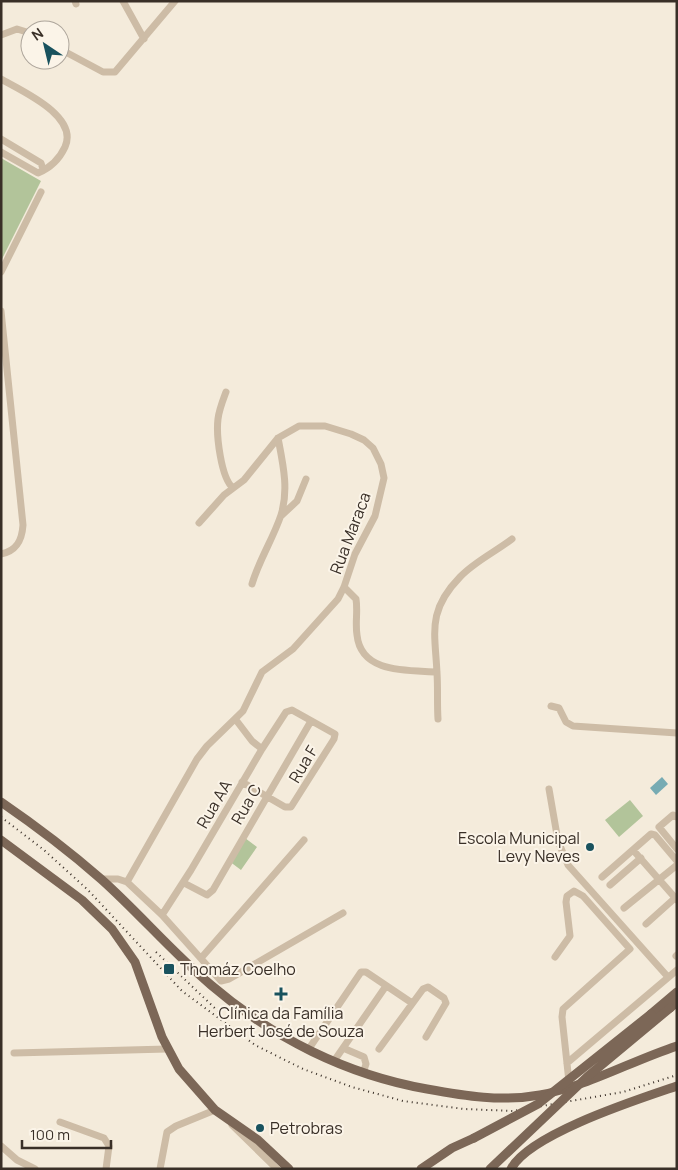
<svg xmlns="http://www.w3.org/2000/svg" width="678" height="1170" font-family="Manrope,sans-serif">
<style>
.green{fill:#b2c49a}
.water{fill:#77abb3}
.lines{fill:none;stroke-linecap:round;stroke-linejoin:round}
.minor{stroke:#cdbca6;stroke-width:7}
.major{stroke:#7c6757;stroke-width:9}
.rail{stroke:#392f27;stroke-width:2;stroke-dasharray:1 4;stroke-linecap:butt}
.major-bridge{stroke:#7c6757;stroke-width:9}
.poi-dot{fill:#19525e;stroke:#fbf4e8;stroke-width:2}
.labels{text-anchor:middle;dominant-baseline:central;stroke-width:4;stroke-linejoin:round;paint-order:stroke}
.street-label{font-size:16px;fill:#392f27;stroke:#fbf4e8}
.poi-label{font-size:16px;fill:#392f27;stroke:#fbf4e8;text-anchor:start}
</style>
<rect width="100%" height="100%" fill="#f4ebdb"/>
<path class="green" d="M 1,158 L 41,181 L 1,261 Z
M 630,800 L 643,816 L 619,837 L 605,820 Z
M 245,838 L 257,847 L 241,870 L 229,861 Z"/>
<path class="water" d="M 662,777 L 668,784 L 656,795 L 650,788 Z"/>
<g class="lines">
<path class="minor" d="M 75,1 L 76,4
M 123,1 L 144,39
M 1,35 L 17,29 L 30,33
M 60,49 L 103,72 L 115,72 L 175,1
M 1,79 C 22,91 79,116 65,147 C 59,160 50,168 38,173 L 1,152
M 1,139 L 41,163 L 43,169
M 1,272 L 41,192
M 1,311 L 23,525 C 22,540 17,551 1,554
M 226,392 C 223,400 219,410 218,419 C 216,435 221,478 233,488
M 281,516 L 297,501 L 306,479
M 252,584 C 259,560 273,539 281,515 C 289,490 283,464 278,438
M 344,587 L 356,599 C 358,611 355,623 357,635 C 361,674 408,670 437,672
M 551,706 L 559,708 L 566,722 L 573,726 L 677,733
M 438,719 C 437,704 438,688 437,673 C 435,632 427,611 460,577 C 474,562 495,552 512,539
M 236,720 L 252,741 L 262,749
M 549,789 L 558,841 L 568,865 L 668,977
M 677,817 L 673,815 L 659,827 L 677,849
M 633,850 L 677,900
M 602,877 L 651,834 L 655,835 L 677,861
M 101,879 L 118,879 L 127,882 L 197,759 L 207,746 L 243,711 L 262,672 L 293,649 L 338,599 L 344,587 L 355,554 L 375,516 L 384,478 L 381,464 L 373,448 L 364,440 L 351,434 L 325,426 L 299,426 L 278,438 L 244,480 L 224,495 L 199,523
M 127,882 L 162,915 L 221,981 L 229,979 L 343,913
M 184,883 L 207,895 L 213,890 L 311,721
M 610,885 L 641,858
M 624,908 L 677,865
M 162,915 L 191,870 L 262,749 L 286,712 L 292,710 L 335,734 L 334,739 L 291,807 L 285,807 L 242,782
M 646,924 L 675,898
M 676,956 L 677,955
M 202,957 L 304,840
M 555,957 L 570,936 L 566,902 L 567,896 L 574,891 L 583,896 L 630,949 L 563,1009 L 562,1017 L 569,1082
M 343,1048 L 364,1057 L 366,1064 L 363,1073
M 379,1049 L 423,989 L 428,987 L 444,998 L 446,1003 L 426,1037
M 308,1050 L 361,972 L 366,972 L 412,1003
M 14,1053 L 167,1049
M 334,1061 L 386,986
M 567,1063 L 677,970
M 60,1122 L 104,1138 L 109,1146 L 106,1169
M 232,1125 L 277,1169
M 1,1146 L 17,1160 L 35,1169
M 160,1169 L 167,1132 L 176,1126 L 215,1110"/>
<path class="major" d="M 1,802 C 36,826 69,851 101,879 C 139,913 172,952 211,985 C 273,1038 347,1075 427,1089 C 465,1096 502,1102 540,1095 C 588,1086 631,1061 677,1046
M 1,840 L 82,900 L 112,929 L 135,962 L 162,1037 L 179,1069 L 215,1110 L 258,1140 L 289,1169
M 670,1008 L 677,1002
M 651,1014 L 677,992
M 421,1169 L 452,1148 L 474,1138
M 511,1169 C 529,1134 639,1099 677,1086"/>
<path class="rail" d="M 1,817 L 44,850 L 88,890 L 182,991 L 255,1045 L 303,1069 L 352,1087 L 403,1101 L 464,1109 L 513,1111 L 623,1092 L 677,1075
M 156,952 L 221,1014"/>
<path class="major-bridge" d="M 474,1138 L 538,1104 L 651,1014
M 490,1169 L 587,1077 L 670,1008"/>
</g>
<g class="poi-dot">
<circle cx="590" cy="847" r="5"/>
<rect x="163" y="963" width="12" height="12" rx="2.5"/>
<path d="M278.5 986.5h5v5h5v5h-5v5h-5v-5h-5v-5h5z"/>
<circle cx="260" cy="1128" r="5"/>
</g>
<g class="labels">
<g class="street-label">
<text transform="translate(350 533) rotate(-69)">Rua Maraca</text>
<text transform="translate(303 764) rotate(-59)">Rua F</text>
<text transform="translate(214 804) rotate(-60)">Rua AA</text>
<text transform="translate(246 804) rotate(-60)">Rua C</text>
</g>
<g class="poi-label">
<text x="580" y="838" text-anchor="end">Escola Municipal<tspan x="580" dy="18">Levy Neves</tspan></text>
<text x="180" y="969">Thomáz Coelho</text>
<text x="281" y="1013" text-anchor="middle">Clínica da Família<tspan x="281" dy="18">Herbert José de Souza</tspan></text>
<text x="270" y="1128">Petrobras</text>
</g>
</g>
<rect width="678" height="1170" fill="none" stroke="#392f27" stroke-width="5"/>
<g transform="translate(45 45) rotate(325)"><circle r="24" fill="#fbf4e8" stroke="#ada59b"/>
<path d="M0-4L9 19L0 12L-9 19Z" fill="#19525e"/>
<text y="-8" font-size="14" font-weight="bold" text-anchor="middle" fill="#392f27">N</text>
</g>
<path d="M22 1140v8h89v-8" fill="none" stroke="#392f27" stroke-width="2.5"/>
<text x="30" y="1140" font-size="15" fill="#392f27" stroke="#fbf4e8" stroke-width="4" paint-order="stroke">100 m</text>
</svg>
